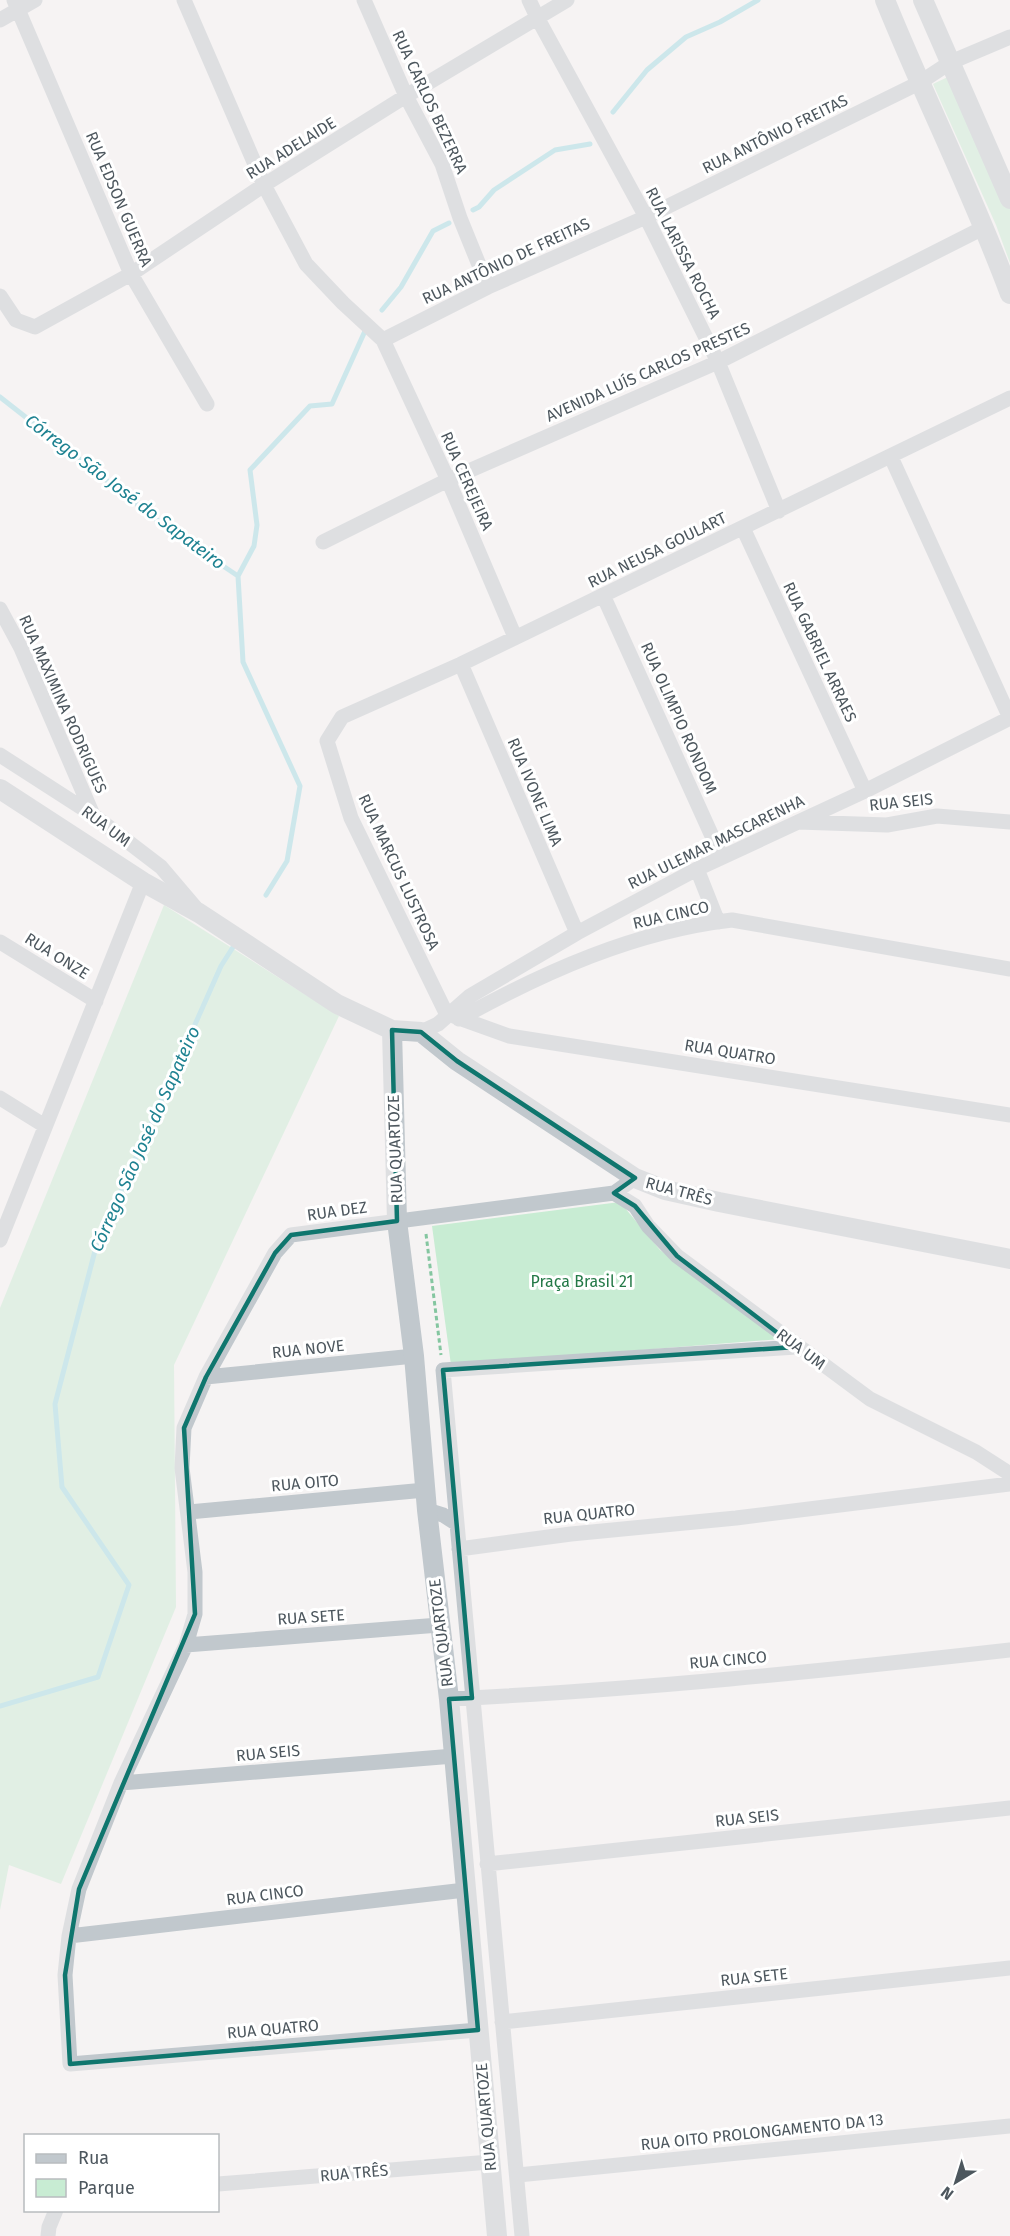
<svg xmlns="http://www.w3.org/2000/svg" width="1010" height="2236" font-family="'Fira Sans',sans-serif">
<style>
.green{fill:#c8ecd3}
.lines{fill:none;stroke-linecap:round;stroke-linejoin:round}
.stream{stroke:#9bdae3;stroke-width:5}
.path{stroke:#84c6a0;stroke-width:3;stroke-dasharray:4.5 3;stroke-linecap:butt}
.minor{stroke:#c1c8cd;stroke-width:15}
.tertiary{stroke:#c1c8cd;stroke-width:20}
.marked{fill:none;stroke:#0f766e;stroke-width:4.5;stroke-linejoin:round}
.labels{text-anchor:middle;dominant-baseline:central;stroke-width:6;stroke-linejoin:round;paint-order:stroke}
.street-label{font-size:16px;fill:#4d575e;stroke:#fff}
.park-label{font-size:16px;fill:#247947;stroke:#fff}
.water-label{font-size:18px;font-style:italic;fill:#1e8291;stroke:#fff}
</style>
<rect width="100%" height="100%" fill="#f5f3f3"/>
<path class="green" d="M 952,75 L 1010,206 L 1010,263 L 996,225 L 933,84 Z
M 164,905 L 339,1016 L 174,1365 L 176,1607 L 61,1884 L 9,1865 L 0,1910 L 0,1308 Z
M 620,1202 L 660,1250 L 781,1339 L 451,1365 L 432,1226 Z"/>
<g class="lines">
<path class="stream" d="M 613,112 L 647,70 L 686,37 L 720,22 L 758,0
M 473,210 L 479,207 L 494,190 L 555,150 L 590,144
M 382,310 L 401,287 L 433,231 L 449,223
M 0,397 L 171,531 L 238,576
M 238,576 L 243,662 L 300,786 L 287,861 L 266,895
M 238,576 L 254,546 L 257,525 L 250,470 L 310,406 L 332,404 L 365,331
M 0,1706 L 98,1677 L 129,1585 L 62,1487 L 55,1404 L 96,1247 L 221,966 L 235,944"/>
<path class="path" d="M 426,1234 L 441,1355"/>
<path class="minor" d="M 14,0 L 131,274 L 207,404
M 184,0 L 264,185 L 306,264 L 343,303 L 383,340 L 448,480 L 515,637
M 364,0 L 406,96 L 442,164 L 460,218 L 488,287
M 529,0 L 538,19 L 646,217 L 718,362 L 779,511
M 0,20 L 35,0
M 0,296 L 16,320 L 35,327 L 131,274 L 264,185 L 406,96 L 567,0
M 383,340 L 488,287 L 646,217 L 919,83 L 951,62 L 1010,37
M 891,457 L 1010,718
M 743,528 L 865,791
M 323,542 L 448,480 L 718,362 L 985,227
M 603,595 L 721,856
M 0,609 L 21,648 L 93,815
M 461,664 L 577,933
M 0,755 L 93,815 L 161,867 L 195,907
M 798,822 L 887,825 L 937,816 L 1010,822
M 697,869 L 718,922
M 0,942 L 96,1001
M 447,1015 L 351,818 L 327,741 L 342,717 L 461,664 L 1010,398
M 456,1017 L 509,1036 L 1010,1115
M 459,1019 C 544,972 635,931 732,920 L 1010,969
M 421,1032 L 438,1024 L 470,996 L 577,933 L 697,869 L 865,791 L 1010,718
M 0,1098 L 45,1126
M 614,1193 L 635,1206 L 648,1226 L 677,1256 L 870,1399 L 976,1452 L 1010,1474
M 0,1240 L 143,882
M 206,1377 L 414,1356
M 427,1510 L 443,1515 L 457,1524
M 189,1512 L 425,1490
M 459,1549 L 571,1534 L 736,1518 L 1010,1484
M 186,1645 L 439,1625
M 449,1699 C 636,1690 824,1671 1010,1650
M 121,1783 L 454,1756
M 487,1864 L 1010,1808
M 69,1936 L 465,1890
M 502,2022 L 1010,1968
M 478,2030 L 70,2064 L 65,1975 L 69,1936 L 79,1889 L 121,1783 L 186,1645 L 195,1614 L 195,1572 L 182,1468 L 184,1428 L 206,1377 L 275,1253 L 291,1235 L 614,1193 L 635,1178
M 518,2175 L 1010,2126
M 218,2184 L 490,2162
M 48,2236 L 49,2227 L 56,2210
M 522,2236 L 443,1370 L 796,1347"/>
<path class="tertiary" d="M 885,0 C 925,99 973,194 1010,294
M 923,0 L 1010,199
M 0,789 L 143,882 L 199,913 L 337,1004 L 392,1030 L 421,1032 L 457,1061 L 635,1178 L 665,1190 L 719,1202 L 1010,1259
M 392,1030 L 397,1221 L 414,1356 L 427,1510 L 449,1699 L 497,2236"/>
</g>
<path d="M0 0H1010V2236H0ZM 392,1030 L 421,1032 L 457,1061 L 635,1178 L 614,1193 L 635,1206 L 677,1256 L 796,1347 L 443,1370 L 472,1698 L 449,1699 L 478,2030 L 70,2064 L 65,1975 L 79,1889 L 195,1614 L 184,1428 L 206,1377 L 275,1253 L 291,1235 L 397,1221 Z" fill="#f5f3f3" fill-opacity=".55" fill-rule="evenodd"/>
<path class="marked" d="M 392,1030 L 421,1032 L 457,1061 L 635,1178 L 614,1193 L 635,1206 L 677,1256 L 796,1347 L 443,1370 L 472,1698 L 449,1699 L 478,2030 L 70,2064 L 65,1975 L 79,1889 L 195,1614 L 184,1428 L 206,1377 L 275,1253 L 291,1235 L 397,1221 Z"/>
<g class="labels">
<g class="street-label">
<text transform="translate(430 102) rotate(65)">RUA CARLOS BEZERRA</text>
<text transform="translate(775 134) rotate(-26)">RUA ANTÔNIO FREITAS</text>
<text transform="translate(291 148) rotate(-32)">RUA ADELAIDE</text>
<text transform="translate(119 199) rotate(67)">RUA EDSON GUERRA</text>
<text transform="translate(683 253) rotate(63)">RUA LARISSA ROCHA</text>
<text transform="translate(506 261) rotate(-25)">RUA ANTÔNIO DE FREITAS</text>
<text transform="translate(648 372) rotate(-24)">AVENIDA LUÍS CARLOS PRESTES</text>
<text transform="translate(467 481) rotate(66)">RUA CEREJEIRA</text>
<text transform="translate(657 550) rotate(-26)">RUA NEUSA GOULART</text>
<text transform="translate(820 652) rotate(65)">RUA GABRIEL ARRAES</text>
<text transform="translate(63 704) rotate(66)">RUA MAXIMINA RODRIGUES</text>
<text transform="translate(679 718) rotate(66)">RUA OLIMPIO RONDOM</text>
<text transform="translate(535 792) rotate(67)">RUA IVONE LIMA</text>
<text transform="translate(901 802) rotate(-6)">RUA SEIS</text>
<text transform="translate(106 826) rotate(37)">RUA UM</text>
<text transform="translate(716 842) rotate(-26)">RUA ULEMAR MASCARENHA</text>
<text transform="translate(399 872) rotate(65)">RUA MARCUS LUSTROSA</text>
<text transform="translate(671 915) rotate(-13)">RUA CINCO</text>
<text transform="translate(57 956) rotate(32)">RUA ONZE</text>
<text transform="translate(730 1052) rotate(9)">RUA QUATRO</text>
<text transform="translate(395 1149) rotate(-92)">RUA QUARTOZE</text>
<text transform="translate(679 1191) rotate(15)">RUA TRÊS</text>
<text transform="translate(337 1211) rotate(-8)">RUA DEZ</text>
<text transform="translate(308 1349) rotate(-6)">RUA NOVE</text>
<text transform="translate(801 1349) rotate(37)">RUA UM</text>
<text transform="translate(305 1483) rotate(-5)">RUA OITO</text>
<text transform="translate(589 1514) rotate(-6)">RUA QUATRO</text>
<text transform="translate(311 1617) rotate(-4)">RUA SETE</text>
<text transform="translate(441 1633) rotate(-97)">RUA QUARTOZE</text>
<text transform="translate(728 1660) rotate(-5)">RUA CINCO</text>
<text transform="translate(268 1753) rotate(-5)">RUA SEIS</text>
<text transform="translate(747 1818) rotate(-6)">RUA SEIS</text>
<text transform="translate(265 1895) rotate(-7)">RUA CINCO</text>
<text transform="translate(754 1977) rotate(-6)">RUA SETE</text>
<text transform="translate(273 2029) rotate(-5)">RUA QUATRO</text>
<text transform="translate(486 2117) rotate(-95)">RUA QUARTOZE</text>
<text transform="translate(762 2132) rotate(-6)">RUA OITO PROLONGAMENTO DA 13</text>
<text transform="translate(354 2173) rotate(-5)">RUA TRÊS</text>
</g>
<g class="park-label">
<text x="582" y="1281">Praça Brasil 21</text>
</g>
<g class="water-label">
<text transform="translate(125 492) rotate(37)">Córrego São José do Sapateiro</text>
<text transform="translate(145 1139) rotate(-66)">Córrego São José do Sapateiro</text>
</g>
</g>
<rect x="24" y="2134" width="195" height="78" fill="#ffffff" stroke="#b8bcbf" stroke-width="1.5"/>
<rect x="36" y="2154" width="30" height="9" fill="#c1c8cd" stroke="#b8bcbf" stroke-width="1.5"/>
<text x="78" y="2164" font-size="18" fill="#4d575e">Rua</text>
<rect x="36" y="2179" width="30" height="18" fill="#c8ecd3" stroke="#b8bcbf" stroke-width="1.5"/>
<text x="78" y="2194" font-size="18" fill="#4d575e">Parque</text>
<g transform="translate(956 2182) rotate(218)" stroke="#ffffff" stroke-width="4.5" paint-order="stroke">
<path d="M0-4.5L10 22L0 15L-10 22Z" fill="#4d575e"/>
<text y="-9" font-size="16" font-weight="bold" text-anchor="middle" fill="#4d575e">N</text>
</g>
</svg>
